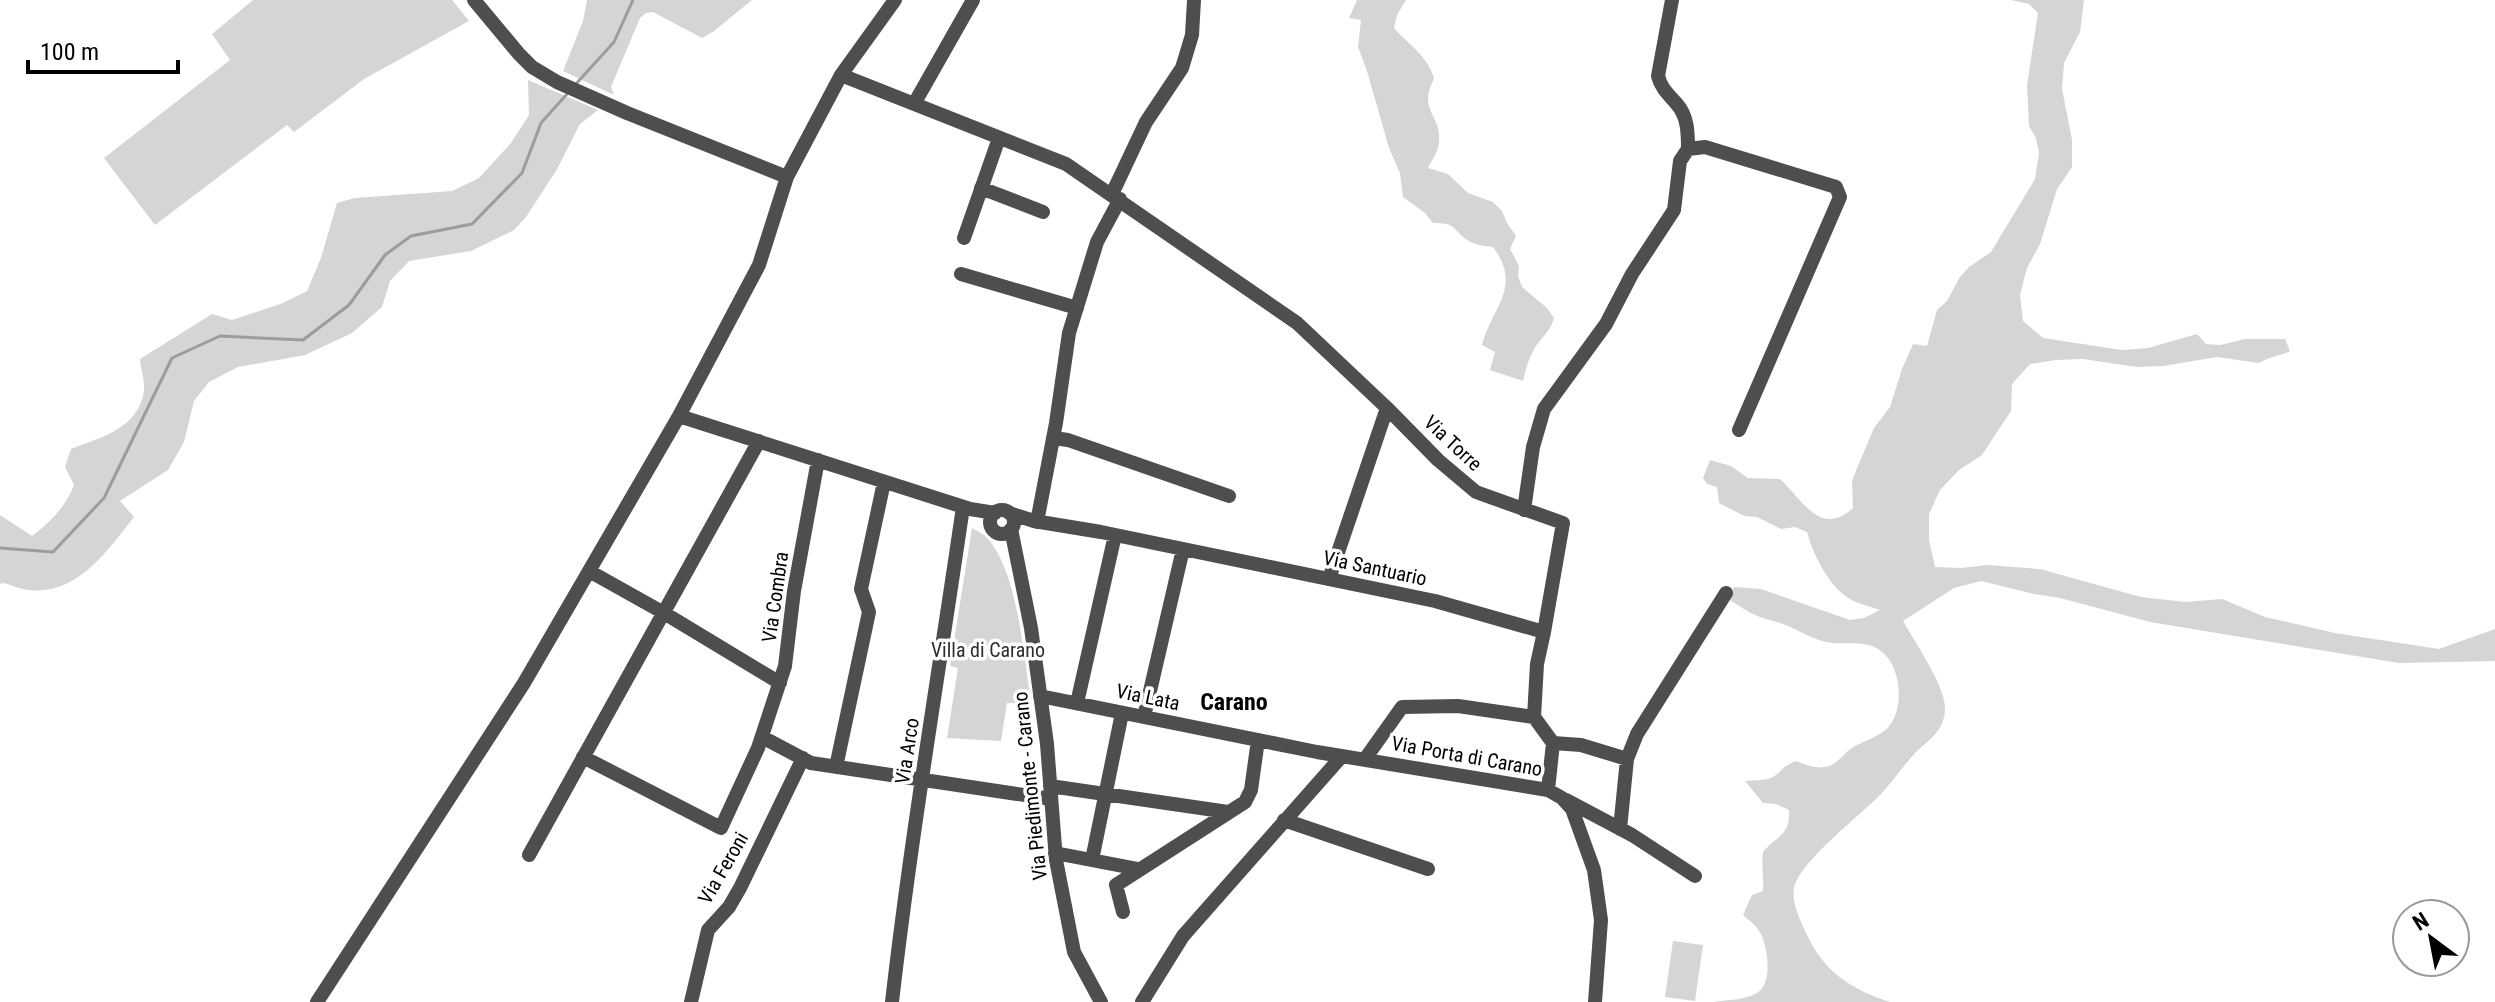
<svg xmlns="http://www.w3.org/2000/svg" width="2495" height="1002" font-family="'Roboto Condensed',sans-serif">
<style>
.green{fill:#d5d5d5}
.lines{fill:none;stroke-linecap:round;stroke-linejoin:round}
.stream{stroke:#9c9c9c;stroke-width:3}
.minor{stroke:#4e4e4e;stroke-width:14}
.labels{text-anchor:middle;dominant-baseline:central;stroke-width:7;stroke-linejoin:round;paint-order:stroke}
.street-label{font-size:20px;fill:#000;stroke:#fff}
.park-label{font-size:20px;fill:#2c2c2c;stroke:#fff}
.quarter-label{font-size:24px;font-weight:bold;fill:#000;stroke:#fff}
</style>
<rect width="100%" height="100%" fill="#fff"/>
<path class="green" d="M 253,0 L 452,0 L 469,21 L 364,79 L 294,132 L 287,125 L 155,225 L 104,158 L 230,60 L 212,34 Z
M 587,0 L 752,0 L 714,31 L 702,38 L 653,12 L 646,13 L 640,18 L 611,87 L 614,95 L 563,71 L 583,21 Z
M 1357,0 L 1406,0 L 1397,15 L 1394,28 C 1409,45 1429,57 1434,79 C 1417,111 1442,114 1439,143 C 1438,153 1432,159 1428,168 L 1448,174 L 1468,193 L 1493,202 L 1502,211 L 1507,223 L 1516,236 L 1510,249 L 1519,266 L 1518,276 L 1522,287 L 1547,308 L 1554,318 C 1551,329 1546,333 1539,342 C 1530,353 1526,368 1523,381 L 1490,370 L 1495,352 L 1482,345 C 1492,307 1523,287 1493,247 C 1484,246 1475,245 1467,240 C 1451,228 1457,223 1433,223 L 1425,213 L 1403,197 L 1400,173 L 1389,148 L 1367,71 L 1358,47 L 1361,20 L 1349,18 Z
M 2011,0 L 2084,0 L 2080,32 L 2064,63 L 2062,89 L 2072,140 L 2072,167 L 2057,189 L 2040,244 L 2027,268 L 2020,295 L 2023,321 L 2043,338 L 2122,350 L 2148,348 L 2197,334 L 2206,344 L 2220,345 L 2245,339 L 2285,339 L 2290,351 C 2280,356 2268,357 2259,363 L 2217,357 L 2163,366 L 2137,367 L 2083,359 L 2056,360 L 2030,364 L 2012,384 L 2011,411 L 1982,455 L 1959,470 L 1940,490 L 1929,514 L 1929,540 L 1935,567 L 1961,568 L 1987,565 L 2040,569 L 2141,597 L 2186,602 L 2222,599 L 2265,617 L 2335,633 L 2439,649 L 2495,629 L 2495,661 L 2399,663 L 2150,622 L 2060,598 L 2034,594 L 1981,581 L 1954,588 L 1903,621 C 1915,642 1945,686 1945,708 C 1945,730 1930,739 1916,752 C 1904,765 1893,781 1881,794 C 1861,815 1799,862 1794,888 C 1791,903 1801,922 1807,935 C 1825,973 1851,989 1890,1002 L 1713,1002 C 1725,1000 1746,1000 1757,993 C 1773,983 1768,949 1761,934 C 1757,926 1750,921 1743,915 L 1752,895 L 1763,891 C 1764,877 1761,865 1763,852 C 1777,836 1791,834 1789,810 L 1776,804 L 1763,803 L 1745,781 C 1754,780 1765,781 1773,777 C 1783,771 1781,767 1796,761 C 1808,766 1825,772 1836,762 C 1843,757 1847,750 1855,746 C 1865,741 1877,737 1887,729 C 1905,710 1902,667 1881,651 C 1864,638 1842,647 1822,641 C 1809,637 1796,629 1783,624 C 1776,621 1768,620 1760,617 C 1749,613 1738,605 1728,599 L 1734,587 L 1761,589 L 1850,620 L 1864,618 L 1880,610 C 1868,606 1854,603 1844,595 C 1826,580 1813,554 1807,532 L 1795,527 L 1781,529 L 1757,517 L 1744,516 L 1719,503 L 1717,487 L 1707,484 L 1703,478 L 1710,460 L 1731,466 L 1748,478 L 1780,479 C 1802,499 1820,538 1853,508 L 1852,481 L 1857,468 L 1874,428 L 1890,407 L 1902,369 L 1913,344 L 1927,346 L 1937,310 L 1947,301 L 1960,277 L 1969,267 L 1991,252 L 2035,179 L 2039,152 L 2036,138 L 2029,126 L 2027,85 L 2038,13 L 2029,4 Z
M 528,80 L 598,110 L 580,124 L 556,171 L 526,217 L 514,230 L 471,251 L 409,261 L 390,281 L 382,307 L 352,333 L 305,355 L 238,367 L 209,382 L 194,401 L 184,442 L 168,470 L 120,501 L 134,517 C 108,550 77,596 28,590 C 20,589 11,585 3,583 L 0,584 L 0,515 L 32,536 C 50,523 66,506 74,485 L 65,467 L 71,449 C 101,437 138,429 144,391 C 145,381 141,369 140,359 L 212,314 L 232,320 L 283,303 L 307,291 L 321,258 L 337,203 L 355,198 L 452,191 L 479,178 L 511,143 L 529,115 Z
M 972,528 C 977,531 984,534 988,539 C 1018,573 1024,658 1031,703 L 1007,703 L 1001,741 L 947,738 L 958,668 L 950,666 Z
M 1673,941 L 1703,945 L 1695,1001 L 1665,997 Z"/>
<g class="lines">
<path class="stream" d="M 575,85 L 614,42 L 633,0
M 0,548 L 53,552 L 104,498 L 172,358 L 220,336 L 303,340 L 349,305 L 385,255 L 411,236 L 472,224 L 522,173 L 541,123 L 567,94"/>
<path class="minor" d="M 474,0 L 519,54 L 532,67 L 557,82 L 627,113 L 787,177
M 1672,0 L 1658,76 C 1661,88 1668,94 1676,103 C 1688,116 1688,133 1688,149 L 1705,147 L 1836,187 L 1840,197 L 1739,430
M 841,75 L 1066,164 L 1297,323 L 1387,408 L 1438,460 L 1476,492 L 1563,523 L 1544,632
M 914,104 L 973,0
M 981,188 L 1043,212
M 1112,194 L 1146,122 L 1182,68 L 1192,35 L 1194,0
M 964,238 L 999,138
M 961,274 L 1077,308
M 679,416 L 970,509 L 995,513
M 1053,438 L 1068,440 L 1229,496
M 1524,510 L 1533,447 L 1544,409 L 1606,324 L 1632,274 L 1674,210 L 1680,161 L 1688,149
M990 522a12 12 0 1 1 24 0a12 12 0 1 1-24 0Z
M 1009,513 L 1034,521 L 1101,532 L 1435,601 L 1544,632 L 1537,664 L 1534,717 L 1553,743 L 1548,790
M 1037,522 L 1056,423 L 1069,333 L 1097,242 L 1120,199
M 1011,529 L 1031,628 L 1047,744 L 1056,860 L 1074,952 L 1101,1002
M 589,571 L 664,613 L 780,683
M 1329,579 L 1387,408
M 1040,696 L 1317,752 L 1548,790 L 1562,798 L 1572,809 L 1594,870 L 1601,920 L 1595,1002
M 1077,703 L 1115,535
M 1144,717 L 1183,549
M 762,737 L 811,763 L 1051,799
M 1553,743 L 1581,745 L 1627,759
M 583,757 L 721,828 L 758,748 L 785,666 L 794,591 L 818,460
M 1365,759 L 1402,707 L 1458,706 L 1534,717
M 836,767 L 869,612 L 861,589 L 884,482
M 1050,786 L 1228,812
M 1566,800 L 1632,835 L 1695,876
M 1284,820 L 1428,869
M 1620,829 L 1627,759 L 1637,734 L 1726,593
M 1055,853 L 1138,869
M 529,855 L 759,441
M 1092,860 L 1122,713
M 1123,912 L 1116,885 L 1245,802 L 1251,790 L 1258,740
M 317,1002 L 524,683 L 679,416 L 759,265 L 787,177 L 841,75 L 895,0
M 691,1002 L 708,930 L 729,907 L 740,888 L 803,758
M 892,1002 C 911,836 939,672 963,507
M 1142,1002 L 1183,936 L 1342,756"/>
</g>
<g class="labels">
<g class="street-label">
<text transform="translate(1453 443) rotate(43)">Via Torre</text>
<text transform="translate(1375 568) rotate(12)">Via Santuario</text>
<text transform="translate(775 597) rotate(-82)">Via Combra</text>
<text transform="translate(1148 697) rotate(12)">Via Lata</text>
<text transform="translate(907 751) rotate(-81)">Via Arco</text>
<text transform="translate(1467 756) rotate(10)">Via Porta di Carano</text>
<text transform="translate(1030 786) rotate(-96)">Via Piedimonte - Carano</text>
<text transform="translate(723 868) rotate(-60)">Via Feroni</text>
</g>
<g class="park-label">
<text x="988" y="650">Villa di Carano</text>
</g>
<g class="quarter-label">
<text x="1234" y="702">Carano</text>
</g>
</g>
<g transform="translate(2431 938) rotate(328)"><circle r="38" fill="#ffffff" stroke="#999999" stroke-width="2"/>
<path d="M0-6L14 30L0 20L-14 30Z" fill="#000000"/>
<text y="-12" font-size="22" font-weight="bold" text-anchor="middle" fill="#000000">N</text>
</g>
<path d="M28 60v12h150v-12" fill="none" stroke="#000000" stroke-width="4"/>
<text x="40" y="60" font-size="24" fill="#000000" stroke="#ffffff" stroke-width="6" paint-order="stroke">100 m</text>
</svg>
